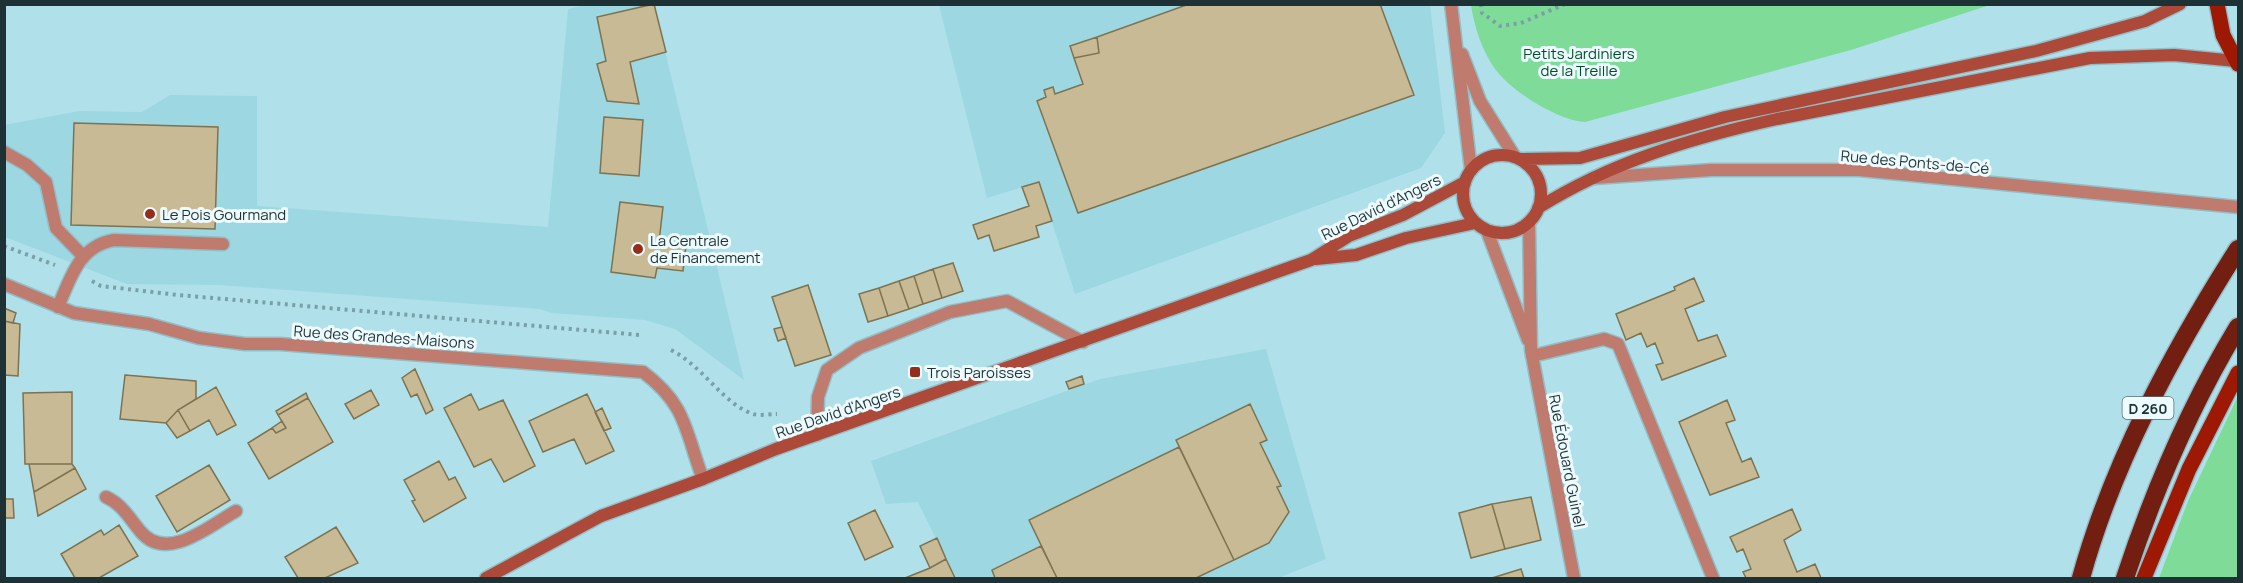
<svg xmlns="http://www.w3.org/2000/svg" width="2243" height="583" font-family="Manrope,sans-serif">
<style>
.built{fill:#9cd7e2}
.green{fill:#7edc98}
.building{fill:#c7ba95;stroke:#7e7350;stroke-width:1.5}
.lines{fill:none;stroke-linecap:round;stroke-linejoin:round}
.lane-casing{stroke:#93bec7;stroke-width:15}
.street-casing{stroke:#93bec7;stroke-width:15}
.secondary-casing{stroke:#93bec7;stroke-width:15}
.primary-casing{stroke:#93bec7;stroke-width:18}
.highway-casing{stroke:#93bec7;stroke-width:21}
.path{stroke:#7aa0a7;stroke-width:4;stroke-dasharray:3 4.5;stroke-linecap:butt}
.lane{stroke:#bf7b6d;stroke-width:12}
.street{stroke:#bf7b6d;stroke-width:12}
.secondary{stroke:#ad4938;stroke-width:12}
.primary{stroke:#9d1904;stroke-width:15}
.highway{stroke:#721f12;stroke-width:18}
.poi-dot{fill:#962d1c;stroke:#edfbfe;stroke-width:2}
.labels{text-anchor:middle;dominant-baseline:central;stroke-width:6;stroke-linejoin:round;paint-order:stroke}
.shield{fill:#edfbfe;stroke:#5c6e71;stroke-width:1.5}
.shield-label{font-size:14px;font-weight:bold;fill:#1e3135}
.park-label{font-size:15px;fill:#005125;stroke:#edfbfe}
.street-label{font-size:15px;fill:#1e3135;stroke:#edfbfe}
.poi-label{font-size:15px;fill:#1e3135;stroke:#edfbfe;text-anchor:start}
</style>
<rect width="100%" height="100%" fill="#b0e1eb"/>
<path class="built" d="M 590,4 L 654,5 L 744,380 L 675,329 L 645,320 L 552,313 L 540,309 L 219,285 L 127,284 L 5,237 L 4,125 L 80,111 L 142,112 L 170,95 L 257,96 L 257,206 L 548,227 L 568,9 Z
M 939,5 L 1430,5 L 1445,133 L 1421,168 L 1075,294 L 1039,182 L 987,198 Z
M 1266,349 L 1326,559 L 1278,578 L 955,578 L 918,502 L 886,504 L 871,461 L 1100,379 Z"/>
<path class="green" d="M 1471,5 L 1471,4 L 1990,5 L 1851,50 L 1585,122 C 1558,121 1511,91 1495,69 C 1482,51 1474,26 1471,5 Z
M 2238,396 L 2238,578 L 2159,578 L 2188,501 Z"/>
<path class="building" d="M 654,4 L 666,52 L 630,62 L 639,104 L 607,101 L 597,64 L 606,61 L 597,17 Z
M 1380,4 L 1414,95 L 1078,213 L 1037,101 L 1046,97 L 1044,90 L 1053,87 L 1055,94 L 1083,84 L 1074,58 L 1099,53 L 1097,37 L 1189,4 Z
M 1097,37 L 1099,53 L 1074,58 L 1070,46 Z
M 604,117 L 643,120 L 639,176 L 600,173 Z
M 74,123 L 218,127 L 215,229 L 71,225 Z
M 1039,182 L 1052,221 L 1036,226 L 1039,237 L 994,251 L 989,235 L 978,239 L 973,225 L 1029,206 L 1022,187 Z
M 620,202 L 663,207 L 659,242 L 686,246 L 683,271 L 657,268 L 655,278 L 611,272 Z
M 953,263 L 963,291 L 942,298 L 933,269 Z
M 933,269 L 942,298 L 923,304 L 914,276 Z
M 914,276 L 923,304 L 909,309 L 899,281 Z
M 1694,278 L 1704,301 L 1685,309 L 1698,341 L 1717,335 L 1726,356 L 1662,380 L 1656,365 L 1663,363 L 1655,343 L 1647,347 L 1641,333 L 1626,340 L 1616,314 L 1675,290 L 1674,287 Z
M 899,281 L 909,309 L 888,316 L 879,288 Z
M 808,285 L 831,355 L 795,366 L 772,297 Z
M 879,288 L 888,316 L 868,322 L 859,294 Z
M 4,308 L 16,313 L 13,323 L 4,321 Z
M 4,321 L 20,324 L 18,376 L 4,375 Z
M 782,327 L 786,338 L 778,341 L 774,329 Z
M 415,369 L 433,410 L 426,414 L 417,394 L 411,397 L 402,378 Z
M 125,375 L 196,381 L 196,399 L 178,410 L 166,423 L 120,419 Z
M 1082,376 L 1084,384 L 1069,389 L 1066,382 Z
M 216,387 L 236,425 L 217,435 L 209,420 L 190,431 L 178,410 Z
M 371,390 L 379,405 L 354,419 L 345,404 Z
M 72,392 L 72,464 L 25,464 L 23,393 Z
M 306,393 L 308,398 L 278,415 L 276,411 Z
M 471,394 L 479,410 L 503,400 L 535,466 L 504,482 L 491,459 L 474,467 L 444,408 Z
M 587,394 L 614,451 L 586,464 L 574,439 L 543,452 L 529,421 Z
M 308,398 L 333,442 L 269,479 L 248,443 L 272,428 L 276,433 L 286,428 L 278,415 Z
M 1727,400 L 1735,420 L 1726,423 L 1742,462 L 1751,458 L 1759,477 L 1710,495 L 1679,422 Z
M 1250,404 L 1267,440 L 1260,443 L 1281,486 L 1277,487 L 1289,512 L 1269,543 L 1234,560 L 1176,440 Z
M 602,408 L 611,428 L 604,431 L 595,412 Z
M 178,410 L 190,431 L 177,438 L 166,423 Z
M 282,421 L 286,428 L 276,433 L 272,428 Z
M 1179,447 L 1234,560 L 1196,578 L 1057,578 L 1029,520 Z
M 439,461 L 449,480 L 455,477 L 466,498 L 424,522 L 412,501 L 415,500 L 404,480 Z
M 29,464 L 72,464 L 75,468 L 34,492 Z
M 209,465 L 230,500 L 177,532 L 156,496 Z
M 75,468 L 86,489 L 38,516 L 34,492 Z
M 1531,497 L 1541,540 L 1505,549 L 1492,504 Z
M 4,499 L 13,499 L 14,518 L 4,518 Z
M 1492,504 L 1505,549 L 1471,558 L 1459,513 Z
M 1792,509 L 1801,530 L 1784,540 L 1797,572 L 1815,564 L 1821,578 L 1746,578 L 1743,572 L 1751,569 L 1743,549 L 1737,552 L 1730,537 Z
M 875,510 L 893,547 L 865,560 L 848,523 Z
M 119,525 L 138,556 L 99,578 L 75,578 L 61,554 L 101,530 L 104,535 Z
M 336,527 L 358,563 L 325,578 L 298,578 L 285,557 Z
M 937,538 L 946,559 L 930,568 L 920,546 Z
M 1041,546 L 1057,578 L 995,578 L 992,570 Z
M 946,559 L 955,578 L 905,578 L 930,568 Z
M 1521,569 L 1524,578 L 1492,578 Z"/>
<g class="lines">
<defs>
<path id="lane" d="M 4,152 L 27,165 L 46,182 L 56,228 L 82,255
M 1594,178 L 1711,170 L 1859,170 L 2238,207
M 58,307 C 71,277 79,246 114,240 L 223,244
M 817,435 L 818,397 L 827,370 L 859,348 L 950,312 L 1007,301 L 1083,342
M 106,497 C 123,505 129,518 141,532 C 167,563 211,525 236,511"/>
<path id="street" d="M 1451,4 L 1471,170
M 1462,54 L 1480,101 L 1515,157
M 1529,222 L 1531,350 L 1574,578
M 1487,231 L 1528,340
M 4,284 L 74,313 L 149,324 L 199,338 L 245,344 L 280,344 L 643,372 C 687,405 685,431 703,479
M 1532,356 L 1604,339 L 1618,344 L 1713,578"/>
<path id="secondary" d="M1463 194a39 39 0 1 1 78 0a39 39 0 1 1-78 0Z
M 1519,159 L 1580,158 L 1725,117 L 2036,51 L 2145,21 L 2180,4
M 1538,208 C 1611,162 1692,138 1777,119 L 2090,58 L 2174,55 L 2236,61
M 1316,259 L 1356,255 L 1406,238 L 1475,223
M 486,578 L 601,516 L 703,479 L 776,449 L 1311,260 L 1349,236 L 1403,215 L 1465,182"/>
<path id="primary" d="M 2217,4 L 2223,35 L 2238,64
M 2144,578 L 2189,469 L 2238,373"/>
<path id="highway" d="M 2081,578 C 2113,462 2173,351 2238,249
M 2125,578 C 2154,490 2190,406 2238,327"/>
</defs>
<use href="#lane" class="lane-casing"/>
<use href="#street" class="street-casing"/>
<use href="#secondary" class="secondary-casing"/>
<use href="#primary" class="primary-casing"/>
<use href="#highway" class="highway-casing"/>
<path class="path" d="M 1481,4 L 1482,13 L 1500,26 L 1521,23 L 1565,4
M 4,246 L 55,265
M 92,281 L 101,286 L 178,295 L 640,335
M 671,350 C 703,366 723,404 753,414 C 760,416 770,414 777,414"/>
<use href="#lane" class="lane"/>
<use href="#street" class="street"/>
<use href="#secondary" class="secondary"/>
<use href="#primary" class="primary"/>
<use href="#highway" class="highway"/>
</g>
<g class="poi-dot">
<circle cx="150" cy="214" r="6"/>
<circle cx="638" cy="249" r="6"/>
<rect x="909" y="366" width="12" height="12" rx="3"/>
</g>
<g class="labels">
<rect class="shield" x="2122.5" y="397" width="51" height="22" rx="4.5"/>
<g class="shield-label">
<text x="2148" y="408">D 260</text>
</g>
<g class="park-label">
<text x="1579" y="53">Petits Jardiniers<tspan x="1579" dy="17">de la Treille</tspan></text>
</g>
<g class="street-label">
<text transform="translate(1915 162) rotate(5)">Rue des Ponts-de-Cé</text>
<text transform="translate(1381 207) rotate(-26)">Rue David d'Angers</text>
<text transform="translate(384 337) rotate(4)">Rue des Grandes-Maisons</text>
<text transform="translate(838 412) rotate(-19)">Rue David d'Angers</text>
<text transform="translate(1567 461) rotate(79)">Rue Édouard Guinel</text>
</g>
<g class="poi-label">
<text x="162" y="214">Le Pois Gourmand</text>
<text x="650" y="240">La Centrale<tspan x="650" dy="17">de Financement</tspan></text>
<text x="927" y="372">Trois Paroisses</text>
</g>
</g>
<rect width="2243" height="583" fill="none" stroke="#1e3135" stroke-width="12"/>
</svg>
